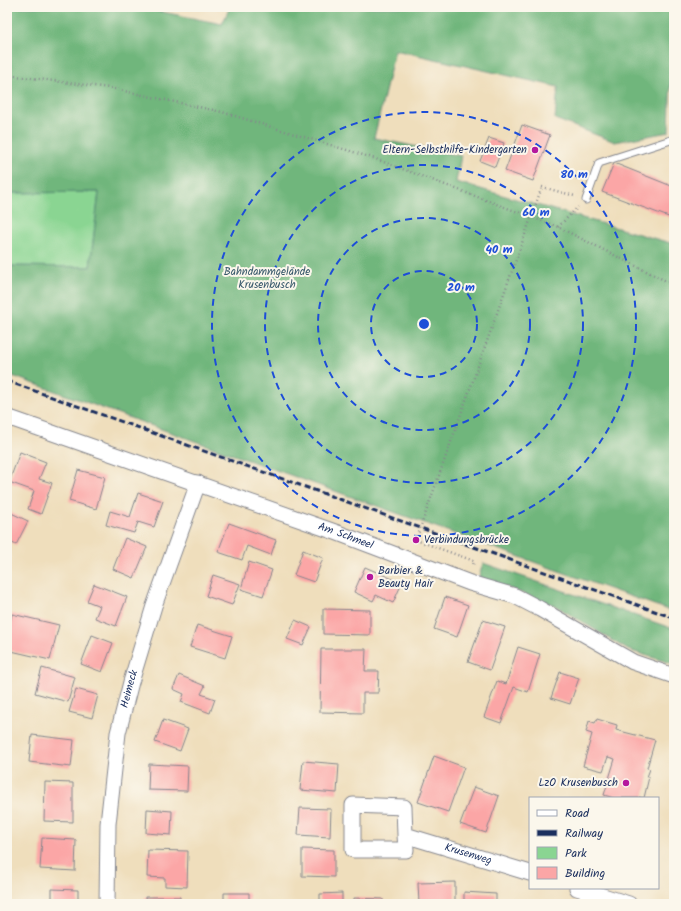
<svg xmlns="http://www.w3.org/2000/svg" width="681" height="911" font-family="Kalam,sans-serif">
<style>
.green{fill:#8ad592;stroke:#528278}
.forest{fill:#6fb67c;stroke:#45726d}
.building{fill:#fba6a6}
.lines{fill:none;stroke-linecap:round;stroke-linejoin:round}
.lane-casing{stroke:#85868d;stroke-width:9}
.street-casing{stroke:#85868d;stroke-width:17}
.path{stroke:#85868d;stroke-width:2.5;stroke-dasharray:1 3;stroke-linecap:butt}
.lane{stroke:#fff;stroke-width:7}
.street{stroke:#fff;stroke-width:15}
.rail{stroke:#1b2f5e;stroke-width:3;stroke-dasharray:6 3;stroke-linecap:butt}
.path-bridge{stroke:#85868d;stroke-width:2.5;stroke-dasharray:1 3;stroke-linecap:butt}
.ring{fill:none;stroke:#1d4ed8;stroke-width:2;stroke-dasharray:7 5}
.poi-dot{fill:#b5179e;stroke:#fbf7ec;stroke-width:1.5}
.labels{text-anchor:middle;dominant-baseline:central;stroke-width:4;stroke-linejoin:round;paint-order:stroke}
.poi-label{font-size:11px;fill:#1b2f5e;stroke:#fbf7ec;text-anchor:end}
.park-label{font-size:11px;fill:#37586b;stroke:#fbf7ec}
.street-label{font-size:11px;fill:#1b2f5e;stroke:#fbf7ec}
.centre{fill:#1d4ed8;stroke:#fbf7ec;stroke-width:2}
.ring-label{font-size:12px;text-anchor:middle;font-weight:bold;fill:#1d4ed8;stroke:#fbf7ec;stroke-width:4;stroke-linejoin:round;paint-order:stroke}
</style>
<rect width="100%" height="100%" fill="#fbf7ec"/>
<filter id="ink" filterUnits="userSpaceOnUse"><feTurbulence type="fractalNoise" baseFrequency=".025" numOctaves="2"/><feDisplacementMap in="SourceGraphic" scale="8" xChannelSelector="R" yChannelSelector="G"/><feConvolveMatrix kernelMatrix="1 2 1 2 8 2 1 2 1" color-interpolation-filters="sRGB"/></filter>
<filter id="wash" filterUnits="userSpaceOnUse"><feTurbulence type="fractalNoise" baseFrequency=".012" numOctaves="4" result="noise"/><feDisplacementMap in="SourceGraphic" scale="16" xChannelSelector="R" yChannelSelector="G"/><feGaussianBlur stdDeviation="0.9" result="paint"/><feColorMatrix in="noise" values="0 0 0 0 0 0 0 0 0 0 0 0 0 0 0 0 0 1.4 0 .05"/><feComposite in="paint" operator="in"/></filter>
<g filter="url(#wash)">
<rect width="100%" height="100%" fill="#efdebc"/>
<path class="green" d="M 99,192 L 90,267 L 7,266 L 7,193 Z"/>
<path class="forest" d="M 7,7 L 138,7 L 222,24 L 230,7 L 673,7 L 669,132 L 615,142 L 555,119 L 558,87 L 395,50 L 374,138 L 461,156 L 456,182 L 674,244 L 674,612 L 7,374 L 7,266 L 90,267 L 99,192 L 7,193 Z
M 483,563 L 674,629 L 674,664 L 628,650 L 556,606 L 479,577 Z"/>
<g id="blocks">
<path class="building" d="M 522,125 L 550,135 L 533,181 L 505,171 Z
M 489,138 L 504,143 L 495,167 L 480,161 Z
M 614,163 L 674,187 L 674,219 L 602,192 Z
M 20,452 L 46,462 L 39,479 L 52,483 L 41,514 L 28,509 L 34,491 L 9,482 Z
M 78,470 L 105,477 L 96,509 L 69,501 Z
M 138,493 L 163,501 L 154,527 L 138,522 L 134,533 L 106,525 L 110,511 L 130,517 Z
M 7,511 L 28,521 L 16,545 L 7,540 Z
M 229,523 L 276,540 L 271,555 L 247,546 L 242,560 L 218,552 Z
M 125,538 L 147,547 L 134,578 L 113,569 Z
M 303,550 L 323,558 L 314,582 L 294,575 Z
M 249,562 L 272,570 L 263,596 L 241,589 Z
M 365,567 L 402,583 L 393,603 L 376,595 L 373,601 L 354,592 Z
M 213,575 L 240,584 L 232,605 L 206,596 Z
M 94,584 L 127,597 L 116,626 L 95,618 L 100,606 L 87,601 Z
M 445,597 L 468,605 L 457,637 L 434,629 Z
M 323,609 L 370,610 L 370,635 L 323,634 Z
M 12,614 L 59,625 L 50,660 L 7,650 L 7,635 Z
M 295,620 L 311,627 L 303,645 L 287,639 Z
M 483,620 L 505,627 L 490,670 L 468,662 Z
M 197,625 L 232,636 L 225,658 L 190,647 Z
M 92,635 L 113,643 L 102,672 L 81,664 Z
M 518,647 L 540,654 L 528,692 L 514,687 L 501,723 L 484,717 L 497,681 L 506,684 Z
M 321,649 L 366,649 L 365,671 L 379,671 L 378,693 L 363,693 L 363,713 L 320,712 Z
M 42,668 L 75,677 L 68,702 L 35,693 Z
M 560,672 L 579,678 L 570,704 L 551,698 Z
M 179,675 L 205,686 L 201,694 L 215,699 L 210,713 L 181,702 L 184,694 L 173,689 Z
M 76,689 L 98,695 L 92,718 L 69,712 Z
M 597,719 L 617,725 L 616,730 L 655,740 L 647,768 L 650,769 L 647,777 L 649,777 L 644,798 L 639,797 L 639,798 L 614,798 L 604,795 L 615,759 L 608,757 L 603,771 L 583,766 L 592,734 L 586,732 L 589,721 L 595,723 Z
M 163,720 L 188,729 L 180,751 L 155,742 Z
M 32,735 L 74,740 L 71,767 L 29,762 Z
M 434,756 L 464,767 L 448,812 L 418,802 Z
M 303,761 L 339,764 L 337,793 L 300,790 Z
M 149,764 L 188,766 L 187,791 L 148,790 Z
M 45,782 L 73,783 L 73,822 L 44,821 Z
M 474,787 L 499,796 L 486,833 L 460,824 Z
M 300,808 L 331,809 L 330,837 L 298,835 Z
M 147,809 L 172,811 L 171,835 L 146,833 Z
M 42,838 L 76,840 L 75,871 L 40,869 Z
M 302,849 L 334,850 L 334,877 L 302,876 Z
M 148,850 L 188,851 L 187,887 L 165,886 L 165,878 L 147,877 Z
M 455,882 L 455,904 L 419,904 L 418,883 Z
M 52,889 L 78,890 L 78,904 L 52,904 Z
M 464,892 L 496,894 L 496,904 L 464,904 Z
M 224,893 L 249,893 L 249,904 L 224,904 Z
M 342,893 L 342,904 L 320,904 L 320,894 Z
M 145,897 L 180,897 L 180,904 L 145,904 Z
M 354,898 L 383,899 L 383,904 L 354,904 Z"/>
</g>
</g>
<g filter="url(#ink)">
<use href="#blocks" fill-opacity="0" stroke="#85868d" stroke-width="1"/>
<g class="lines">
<defs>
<path id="lane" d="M 586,200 L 599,163 L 674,139"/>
<g id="street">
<path id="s1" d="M 7,417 L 338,533 L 470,583 L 515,596 L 540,609 L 633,662 L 674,676"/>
<path id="s2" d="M 405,835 L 406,850 L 353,850 L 353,805 L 404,807 L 405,835 L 530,873"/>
<path d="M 577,888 L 629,904"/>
<path id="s3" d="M 107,904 L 108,824 L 118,733 L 131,682 L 154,606 L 198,483"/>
</g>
</defs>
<use href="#lane" class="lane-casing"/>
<use href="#street" class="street-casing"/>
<path class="path" d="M 7,75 L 110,88 L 222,112 L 373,158 L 558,227 L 674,285
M 542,187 L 575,196
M 558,227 L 578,207
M 416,540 L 474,561 L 473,566"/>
<use href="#lane" class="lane"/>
<use href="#street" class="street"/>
<path class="rail" d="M 7,381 L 674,618"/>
<path class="path-bridge" d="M 416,540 L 542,187"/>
</g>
</g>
<g class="ring">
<circle cx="424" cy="324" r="53"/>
<circle cx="424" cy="324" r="106"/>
<circle cx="424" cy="324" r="159"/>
<circle cx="424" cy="324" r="212"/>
</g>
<g class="poi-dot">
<circle cx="535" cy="150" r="4"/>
<circle cx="416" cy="540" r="4"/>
<circle cx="370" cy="577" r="4"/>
<circle cx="626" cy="783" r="4"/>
</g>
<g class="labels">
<g class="poi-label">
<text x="527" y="150">Eltern-Selbsthilfe-Kindergarten</text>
<text x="424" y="540" text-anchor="start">Verbindungsbrücke</text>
<text x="378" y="571" text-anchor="start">Barbier &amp;<tspan x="378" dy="13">Beauty Hair</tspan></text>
<text x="618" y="783">LzO Krusenbusch</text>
</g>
<g class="park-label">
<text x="267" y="272">Bahndammgelände<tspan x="267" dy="13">Krusenbusch</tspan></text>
</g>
<g class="street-label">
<text stroke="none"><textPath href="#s1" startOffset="359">Am Schmeel</textPath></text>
<text stroke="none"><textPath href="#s3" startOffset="217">Heimeck</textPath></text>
<text stroke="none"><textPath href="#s2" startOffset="258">Krusenweg</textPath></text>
</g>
</g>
<circle cx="424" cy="324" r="6" class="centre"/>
<g class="ring-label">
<text x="574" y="178">80 m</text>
<text x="536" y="216">60 m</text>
<text x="499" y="253">40 m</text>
<text x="461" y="291">20 m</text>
</g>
<rect width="681" height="911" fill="none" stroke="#fbf7ec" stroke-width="24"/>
<rect x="529" y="797" width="130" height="92" fill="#fbf7ec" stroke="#a1a7b3"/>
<rect x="537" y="810" width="20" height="6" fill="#ffffff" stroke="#a1a7b3"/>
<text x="565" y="817" font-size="12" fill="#1b2f5e">Road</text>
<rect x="537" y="830" width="20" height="6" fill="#1b2f5e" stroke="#a1a7b3"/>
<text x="565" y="837" font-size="12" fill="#1b2f5e">Railway</text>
<rect x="537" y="847" width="20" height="12" fill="#8ad592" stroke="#a1a7b3"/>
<text x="565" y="857" font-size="12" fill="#1b2f5e">Park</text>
<rect x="537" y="867" width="20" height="12" fill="#fba6a6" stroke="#a1a7b3"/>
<text x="565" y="877" font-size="12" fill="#1b2f5e">Building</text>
</svg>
